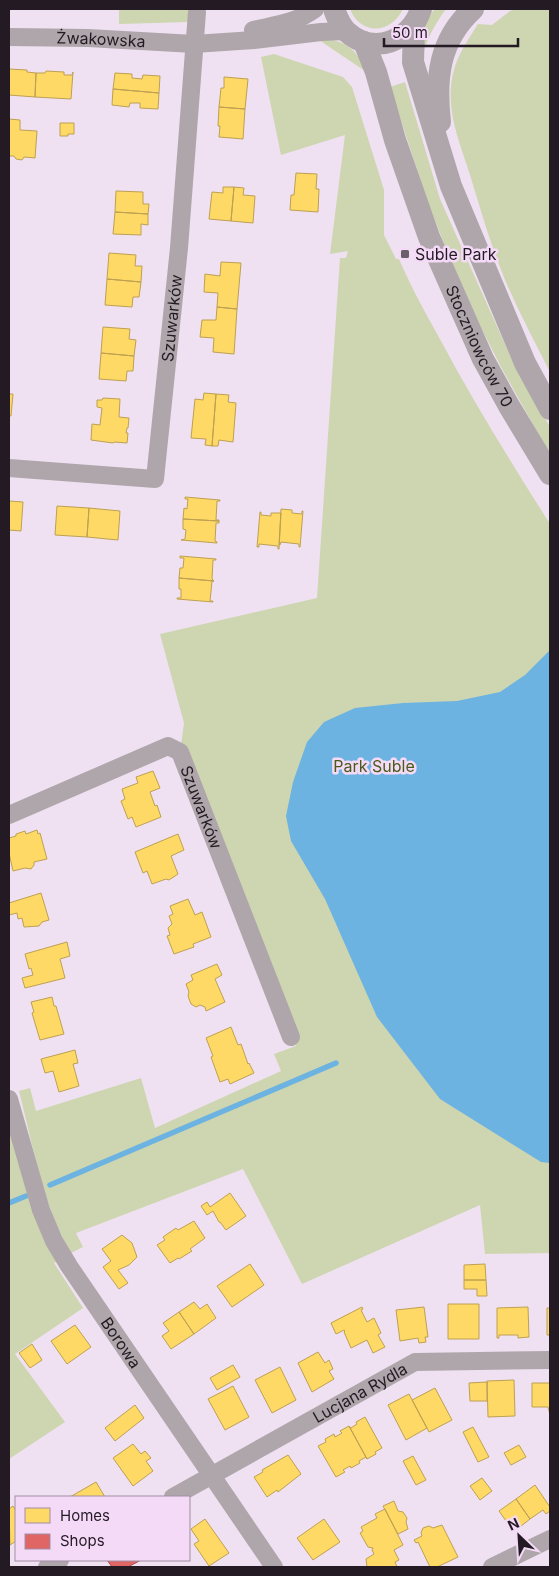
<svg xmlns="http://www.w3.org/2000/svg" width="559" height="1576" font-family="Inter,sans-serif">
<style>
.green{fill:#cdd6b0}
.water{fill:#6db3e1}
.homes{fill:#ffd966;stroke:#bda052}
.shops{fill:#e06666;stroke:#a74f52}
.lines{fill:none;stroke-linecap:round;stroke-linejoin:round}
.stream{stroke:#6db3e1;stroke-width:5.5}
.minor{stroke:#afa6ab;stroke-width:18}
.tertiary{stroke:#afa6ab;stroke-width:22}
.poi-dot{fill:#6a606c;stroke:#f5daf8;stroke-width:2}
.labels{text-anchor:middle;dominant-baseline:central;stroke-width:5;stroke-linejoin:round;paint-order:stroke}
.street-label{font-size:16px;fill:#231a24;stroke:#f5daf8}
.poi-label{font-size:16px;fill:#231a24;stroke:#f5daf8;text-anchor:start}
.park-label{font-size:16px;fill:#485b17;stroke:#f5daf8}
</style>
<rect width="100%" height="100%" fill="#efe1f1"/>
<path class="green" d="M 119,9 L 192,9 L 189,22 L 119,24 Z
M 350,9 L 403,9 C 391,34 361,36 350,9 Z
M 436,9 L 446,9 C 435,24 427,38 423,55 L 420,32 L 432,12 Z
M 516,9 L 550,9 L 550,372 C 532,336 512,300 498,262 C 487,233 479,204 470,175 C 461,146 448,117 451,86 C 454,60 464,46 478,24 L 492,25 L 510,11 Z
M 316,38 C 342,40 356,45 365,71 Z
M 274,54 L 343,77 L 352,87 L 384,190 L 384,235 L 396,259 L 399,259 C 411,287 426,314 441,341 C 474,403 512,464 550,524 L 550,1253 L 485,1254 L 480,1205 L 302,1284 L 243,1169 L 76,1233 L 83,1247 L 71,1253 C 42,1204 33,1145 19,1091 L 30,1088 L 36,1111 L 141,1078 L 155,1128 L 281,1071 L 274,1054 L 296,1046 L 180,752 L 184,723 L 160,634 L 317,598 L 340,258 L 346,258 L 348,251 L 330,254 L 345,135 L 281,155 L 261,57 Z
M 405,82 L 440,199 L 512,360 L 550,427 L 550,455 L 501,367 L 465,296 L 428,203 L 390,87 Z
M 9,1118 L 58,1261 L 54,1263 L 83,1308 L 15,1354 L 65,1422 L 9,1459 Z"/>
<path class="water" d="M 550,650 L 550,1163 L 541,1162 L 440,1099 L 377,1017 L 325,899 L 291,841 L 286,816 L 293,782 L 307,742 L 324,722 L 355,708 L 403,703 L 457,701 L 500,692 L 525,675 Z"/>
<path class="homes" d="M 9,69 L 27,70 L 27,72 L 36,73 L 35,97 L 9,95 Z
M 46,71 L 64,72 L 64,75 L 72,75 L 73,72 L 71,99 L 35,97 L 36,73 L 45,73 Z
M 115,73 L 132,74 L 132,78 L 142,79 L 143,75 L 160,76 L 159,93 L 113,89 Z
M 224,77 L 248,79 L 245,109 L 219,107 L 221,88 L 224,88 Z
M 113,89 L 159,93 L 158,109 L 140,108 L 140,103 L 130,103 L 129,107 L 112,105 Z
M 219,107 L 245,109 L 243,139 L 219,137 L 220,126 L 218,126 Z
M 9,119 L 20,120 L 20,130 L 37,131 L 35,158 L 24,157 L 22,160 L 16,159 L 14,156 L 9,156 Z
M 60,123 L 74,123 L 74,134 L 68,134 L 68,136 L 60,136 Z
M 296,173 L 317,174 L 316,189 L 319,189 L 318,212 L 290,210 L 291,195 L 294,195 Z
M 223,187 L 234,187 L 231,221 L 209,219 L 212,192 L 223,193 Z
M 234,187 L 244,188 L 243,195 L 255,196 L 253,223 L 231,221 Z
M 116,191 L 143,192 L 143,204 L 149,204 L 148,214 L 115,212 Z
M 115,212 L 148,214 L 148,225 L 141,224 L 141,235 L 113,234 Z
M 109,253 L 136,255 L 135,266 L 142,266 L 141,282 L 107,279 Z
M 221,262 L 241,263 L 237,309 L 217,307 L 218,293 L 204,292 L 205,274 L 220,276 Z
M 107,279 L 141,282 L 139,297 L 133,297 L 132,307 L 105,305 Z
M 217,307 L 237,309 L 234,354 L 213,352 L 214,338 L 200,337 L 202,320 L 216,320 Z
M 103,327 L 130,329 L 129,339 L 136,340 L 134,356 L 101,353 Z
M 101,353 L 134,356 L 133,371 L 127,371 L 126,381 L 99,379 Z
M 204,393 L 216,394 L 212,446 L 205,445 L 206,439 L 191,438 L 195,399 L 203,400 Z
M 9,394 L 13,394 L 11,416 L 9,416 Z
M 216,394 L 229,395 L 228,402 L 236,403 L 233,442 L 219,440 L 218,446 L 212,446 Z
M 103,398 L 120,399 L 119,417 L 129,418 L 128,428 L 127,428 L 126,433 L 128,433 L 127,443 L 114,442 L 113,443 L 91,440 L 92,424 L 100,425 L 102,408 L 97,407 L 97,400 L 102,400 Z
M 185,497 L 220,500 L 220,501 L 217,501 L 216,520 L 219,520 L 219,521 L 183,519 L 184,508 L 187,509 L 188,499 L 185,499 Z
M 9,501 L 23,502 L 21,531 L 9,530 Z
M 57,506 L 89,508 L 87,537 L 55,535 Z
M 89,508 L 120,511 L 118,540 L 87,537 Z
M 281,509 L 292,510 L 292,513 L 302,514 L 302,511 L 303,511 L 300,547 L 299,547 L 299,544 L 281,542 L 280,545 L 279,545 Z
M 260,512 L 261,512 L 261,515 L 271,516 L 271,513 L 281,513 L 279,549 L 278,549 L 278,546 L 259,544 L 259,547 L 257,547 Z
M 183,519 L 219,521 L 219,523 L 216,523 L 215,541 L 217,542 L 217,543 L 181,540 L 185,539 L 186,530 L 183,529 Z
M 180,556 L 216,559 L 216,560 L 213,560 L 212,579 L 214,581 L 179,578 L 180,568 L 183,568 L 184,558 L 180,558 Z
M 179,578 L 214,581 L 212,581 L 210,601 L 213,601 L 213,602 L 177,599 L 177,598 L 181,598 L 181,589 L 179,589 Z
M 153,771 L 160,788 L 150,792 L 155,806 L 157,805 L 161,817 L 136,827 L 132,817 L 128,819 L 121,801 L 125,799 L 122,789 L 138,783 L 136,777 Z
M 37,830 L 38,834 L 40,833 L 47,859 L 34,862 L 34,865 L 31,869 L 25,868 L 13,871 L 9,853 L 9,838 L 16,836 L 16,834 L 25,831 L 26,834 Z
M 178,834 L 184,850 L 171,856 L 178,874 L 169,880 L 166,879 L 152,884 L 147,871 L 143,873 L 135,852 Z
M 41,893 L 49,920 L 42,922 L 39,926 L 24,927 L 22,918 L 18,919 L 17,913 L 9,915 L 9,903 Z
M 188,899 L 195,915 L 202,912 L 211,937 L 193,944 L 194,947 L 174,954 L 167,936 L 170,935 L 168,928 L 172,924 L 169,916 L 173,914 L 170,906 Z
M 67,942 L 70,956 L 60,959 L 65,978 L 25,988 L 22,978 L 33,975 L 31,968 L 29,969 L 25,954 Z
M 217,964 L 222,975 L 215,979 L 225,1002 L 206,1011 L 205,1007 L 200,1005 L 196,1007 L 191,1004 L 188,996 L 189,992 L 186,984 L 193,980 L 191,975 Z
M 52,997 L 54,1006 L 56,1006 L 64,1034 L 40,1040 L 32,1013 L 34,1012 L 31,1002 Z
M 231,1027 L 238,1045 L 241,1044 L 248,1064 L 249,1063 L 254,1073 L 230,1084 L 228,1079 L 220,1082 L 211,1057 L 213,1056 L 206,1038 Z
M 75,1050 L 78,1063 L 73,1064 L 79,1086 L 59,1092 L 53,1071 L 45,1073 L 41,1059 Z
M 230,1193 L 246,1216 L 226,1230 L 220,1222 L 219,1222 L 213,1211 L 207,1215 L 201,1206 L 207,1202 L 210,1207 Z
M 194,1221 L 205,1238 L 190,1249 L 192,1251 L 179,1259 L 178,1258 L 170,1263 L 157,1245 L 165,1240 L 163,1237 L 176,1228 L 178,1230 Z
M 122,1235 L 132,1243 L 137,1257 L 129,1265 L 118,1270 L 128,1283 L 119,1289 L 103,1267 L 111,1261 L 102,1249 Z
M 250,1264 L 264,1285 L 232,1307 L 217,1286 Z
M 485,1264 L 486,1280 L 464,1280 L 464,1265 Z
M 464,1280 L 486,1280 L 487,1296 L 477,1296 L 477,1289 L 464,1289 Z
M 194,1302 L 200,1309 L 207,1304 L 216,1318 L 194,1334 L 179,1312 Z
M 448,1304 L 479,1304 L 479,1339 L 448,1339 Z
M 362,1307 L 363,1309 L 361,1310 L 367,1322 L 374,1318 L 381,1333 L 378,1335 L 385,1347 L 373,1353 L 367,1340 L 351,1348 L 344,1332 L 345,1331 L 344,1330 L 336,1334 L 331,1323 Z
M 424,1307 L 428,1337 L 425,1337 L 426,1342 L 419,1343 L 418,1338 L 400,1341 L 396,1310 Z
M 528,1307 L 529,1337 L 518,1338 L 518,1335 L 499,1335 L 499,1338 L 497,1338 L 497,1308 Z
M 547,1308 L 550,1308 L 550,1335 L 547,1335 Z
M 179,1312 L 194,1334 L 171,1349 L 162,1336 L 169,1331 L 163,1323 Z
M 75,1325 L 91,1347 L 67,1364 L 51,1341 Z
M 32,1344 L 42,1360 L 30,1368 L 19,1353 Z
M 318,1352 L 325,1363 L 329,1360 L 333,1369 L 329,1371 L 334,1379 L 312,1392 L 298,1363 Z
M 233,1365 L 240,1377 L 217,1390 L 210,1378 Z
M 280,1367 L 296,1400 L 272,1413 L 255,1380 Z
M 514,1380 L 515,1416 L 488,1417 L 487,1381 Z
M 487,1382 L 487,1401 L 470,1401 L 469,1383 Z
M 532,1383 L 550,1383 L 550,1415 L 548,1407 L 532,1407 Z
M 233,1386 L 249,1417 L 225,1430 L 208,1399 Z
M 435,1388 L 452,1420 L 429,1432 L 412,1400 Z
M 409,1394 L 427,1428 L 406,1440 L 388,1405 Z
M 135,1405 L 144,1418 L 115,1441 L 105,1428 Z
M 365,1417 L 382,1448 L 375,1452 L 376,1454 L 367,1459 L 349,1426 L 351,1428 L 357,1424 L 356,1422 Z
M 349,1426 L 367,1459 L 366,1457 L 359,1461 L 360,1463 L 351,1468 L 350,1466 L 343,1470 L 345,1472 L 336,1477 L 318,1446 L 326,1442 L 325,1439 L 334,1434 L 335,1437 L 342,1433 L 340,1431 Z
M 473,1427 L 489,1457 L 478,1462 L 463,1432 Z
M 133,1444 L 141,1454 L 145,1451 L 151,1458 L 146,1461 L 153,1471 L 133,1486 L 113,1458 Z
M 519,1445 L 526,1457 L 511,1465 L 504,1453 Z
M 288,1455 L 301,1474 L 278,1492 L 277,1490 L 267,1497 L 254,1477 L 263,1472 L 262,1470 Z
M 413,1456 L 426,1480 L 416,1485 L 403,1461 Z
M 482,1478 L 492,1491 L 480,1500 L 470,1486 Z
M 96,1482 L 105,1497 L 70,1497 Z
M 535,1485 L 550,1507 L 550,1511 L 546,1514 L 543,1510 L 530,1519 L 516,1499 Z
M 516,1499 L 530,1519 L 516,1530 L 512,1524 L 509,1525 L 499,1511 Z
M 394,1501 L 398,1511 L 403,1512 L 407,1518 L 406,1522 L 408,1529 L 398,1534 L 383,1506 Z
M 13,1506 L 16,1511 L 16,1541 L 10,1545 L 9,1509 Z
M 385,1509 L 403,1545 L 394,1550 L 399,1560 L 395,1562 L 397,1567 L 367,1567 L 366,1559 L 374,1554 L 372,1550 L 373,1548 L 368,1547 L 360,1533 L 363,1531 L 361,1527 L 377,1518 L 375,1514 Z
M 205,1519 L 229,1553 L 209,1566 L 194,1544 L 199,1541 L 191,1529 Z
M 324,1519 L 340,1542 L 313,1560 L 297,1538 Z
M 442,1525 L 458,1557 L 437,1567 L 430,1567 L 418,1542 L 416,1543 L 414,1540 L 422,1536 L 421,1533 L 423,1528 L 429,1526 L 433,1528 Z"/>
<path class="shops" d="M 107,1560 L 141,1560 L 128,1567 L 112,1567 Z"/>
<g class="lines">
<path class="stream" d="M 50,1185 L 336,1063
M 9,1203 L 26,1196"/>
<g class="minor">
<path d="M 253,30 C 275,25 296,23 315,9"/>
<path id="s1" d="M 9,37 L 88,38 L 194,44 L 254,40 L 321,32 L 346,31"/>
<path id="s2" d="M 9,468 L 155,479 L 179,248 L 197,12"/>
<path id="s3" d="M 9,815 L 168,746 L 180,752 L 291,1037"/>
<path id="s4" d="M 9,1099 L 41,1210 L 54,1241 L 69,1266 L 274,1567"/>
<path id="s5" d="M 173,1497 L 415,1362 L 550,1360"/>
<path d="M 47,1567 L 60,1560"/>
<path d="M 492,1567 L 550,1539"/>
</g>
<g class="tertiary">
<path d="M 334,9 C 337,17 340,26 347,32 C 374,56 411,41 421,9"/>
<path d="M 414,24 L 413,62 L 451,186 L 525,363 L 550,409"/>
<path id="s6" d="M 364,42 L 376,72 L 395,140 L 429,237 L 483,359 L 509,406 L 550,474"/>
<path d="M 440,122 C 435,78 439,40 473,9"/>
</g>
</g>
<rect class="poi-dot" x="400" y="249" width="10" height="10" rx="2.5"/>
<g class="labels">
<g class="street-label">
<text stroke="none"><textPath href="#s1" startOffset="92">Żwakowska</textPath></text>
<text stroke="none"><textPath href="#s2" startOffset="308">Szuwarków</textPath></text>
<text stroke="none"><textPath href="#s6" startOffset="326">Stoczniowców 70</textPath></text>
<text stroke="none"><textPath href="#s3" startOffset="246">Szuwarków</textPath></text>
<text stroke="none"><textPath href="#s4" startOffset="271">Borowa</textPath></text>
<text stroke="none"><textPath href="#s5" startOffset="214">Lucjana Rydla</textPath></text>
</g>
<g class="poi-label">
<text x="415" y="254">Suble Park</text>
</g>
<g class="park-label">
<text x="374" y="766">Park Suble</text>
</g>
</g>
<rect width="559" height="1576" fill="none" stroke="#231a24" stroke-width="20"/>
<rect x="15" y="1496" width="175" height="65" fill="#f5daf8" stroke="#a18da3"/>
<rect x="25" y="1508" width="25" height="15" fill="#ffd966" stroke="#a18da3"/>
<text x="60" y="1521" font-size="15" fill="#231a24">Homes</text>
<rect x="25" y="1534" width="25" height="15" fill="#e06666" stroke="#a18da3"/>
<text x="60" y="1546" font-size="15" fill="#231a24">Shops</text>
<g transform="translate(519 1536) rotate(335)" stroke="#f5daf8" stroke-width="4" paint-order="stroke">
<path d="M0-4L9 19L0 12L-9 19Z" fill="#231a24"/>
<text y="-8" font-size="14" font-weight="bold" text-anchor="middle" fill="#231a24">N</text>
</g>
<path d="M384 38v8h134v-8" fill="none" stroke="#231a24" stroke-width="2.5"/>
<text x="392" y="38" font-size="15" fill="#231a24" stroke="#f5daf8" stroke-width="4" paint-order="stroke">50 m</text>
</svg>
